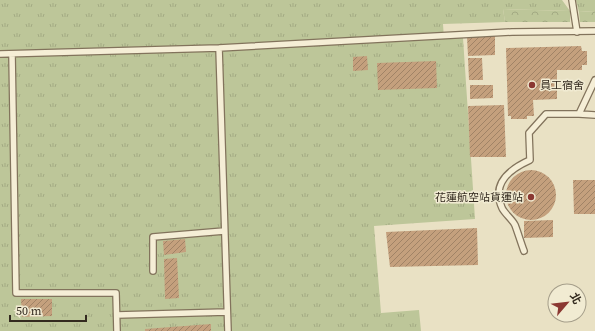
<svg xmlns="http://www.w3.org/2000/svg" width="595" height="331" font-family="'Source Serif 4','Noto Sans TC',serif">
<style>
.grass{fill:url(#grass-tufts)}
.forest{fill:url(#forest-crowns)}
.building{fill:url(#building-hatch)}
.lines{fill:none;stroke-linecap:round;stroke-linejoin:round}
.service-casing{stroke:#82735c;stroke-width:8}
.service{stroke:#f5eed6;stroke-width:5.5}
.poi-dot{fill:#8b3832;stroke:#f1ebd2;stroke-width:1.5}
.labels{text-anchor:middle;dominant-baseline:central;stroke-width:3;stroke-linejoin:round;paint-order:stroke}
.poi-label{font-size:11px;fill:#332a1f;stroke:#f1ebd2;text-anchor:start}
</style>
<defs>
<pattern id="grass-tufts" width="24" height="20" patternUnits="userSpaceOnUse"><rect width="24" height="20" fill="#bdc699"/><path d="M3 7l-1-3M5 7V3M7 7l1-3M15 17l-1-3M17 17v-4M19 17l1-3" fill="none" stroke="#a3aa83"/></pattern>
<pattern id="forest-crowns" width="20" height="18" patternUnits="userSpaceOnUse"><rect width="20" height="18" fill="#bdc699"/><path d="M2 6a3 3 0 1 1 6 0M12 15a3 3 0 1 1 6 0" fill="none" stroke="#a3aa83"/></pattern>
<pattern id="building-hatch" width="6" height="6" patternUnits="userSpaceOnUse"><rect width="6" height="6" fill="#c4a07d"/><path d="M-1 1l2-2M0 6l6-6M5 7l2-2" fill="none" stroke="#a08366"/></pattern>
</defs>
<rect width="100%" height="100%" fill="#e9e1c4"/>
<path class="grass" d="M 0,0 L 562,0 L 570,11 L 503,9 L 505,22 L 443,24 L 444,39 L 463,38 L 475,219 L 374,226 L 381,313 L 419,310 L 421,331 L 0,331 Z
M 576,0 L 595,0 L 595,11 L 579,12 Z"/>
<path class="forest" d="M 503,9 L 570,11 L 570,22 L 505,22 Z
M 595,11 L 595,22 L 580,22 L 579,12 Z"/>
<path class="building" d="M 495,36 L 495,55 L 468,56 L 467,37 Z
M 581,46 L 582,51 L 587,51 L 587,65 L 582,65 L 582,70 L 557,70 L 557,99 L 533,100 L 534,116 L 527,116 L 527,119 L 511,119 L 511,116 L 508,116 L 506,48 Z
M 367,56 L 368,70 L 353,71 L 353,57 Z
M 468,58 L 482,58 L 483,80 L 469,80 Z
M 436,61 L 437,88 L 378,90 L 377,63 Z
M 470,85 L 493,85 L 493,98 L 470,99 Z
M 504,105 L 506,157 L 470,157 L 468,106 Z
M506 195a25 25 0 1 1 50 0a25 25 0 1 1-50 0Z
M 573,180 L 595,180 L 595,214 L 574,214 Z
M 553,220 L 553,237 L 524,238 L 524,221 Z
M 477,228 L 478,265 L 390,267 L 386,232 Z
M 185,239 L 186,252 L 164,255 L 163,241 Z
M 177,258 L 179,298 L 165,299 L 164,259 Z
M 21,299 L 52,299 L 52,316 L 22,317 Z
M 211,324 L 211,331 L 145,331 L 145,329 Z"/>
<g class="lines">
<defs>
<path id="service" d="M 572,0 L 577,32
M 219,48 L 228,331
M 0,54 L 219,48 L 512,32 L 595,31
M 12,54 L 16,293 L 116,293 L 117,331
M 595,80 L 579,114 L 595,115
M 524,251 C 521,243 518,233 515,225 C 512,219 505,214 502,208 C 491,183 510,169 530,160 L 529,133 L 546,114 L 579,114
M 153,271 L 153,237 L 224,231
M 117,315 L 227,312"/>
</defs>
<use href="#service" class="service-casing"/>
<use href="#service" class="service"/>
</g>
<g class="poi-dot">
<circle cx="532" cy="85" r="4"/>
<circle cx="531" cy="197" r="4"/>
</g>
<g class="labels">
<g class="poi-label">
<text x="540" y="85">員工宿舍</text>
<text x="523" y="197" text-anchor="end">花蓮航空站貨運站</text>
</g>
</g>
<g transform="translate(567 303) rotate(62)"><circle r="19" fill="#f1ebd2" stroke="#a59e8a"/>
<path d="M0-3L7 15L0 10L-7 15Z" fill="#8b3832"/>
<text y="-6" font-size="11" font-weight="bold" text-anchor="middle" fill="#332a1f">北</text>
</g>
<path d="M10 315v6h76v-6" fill="none" stroke="#332a1f" stroke-width="2"/>
<text x="16" y="315" font-size="12" fill="#332a1f" stroke="#f1ebd2" stroke-width="3" paint-order="stroke">50 m</text>
</svg>
